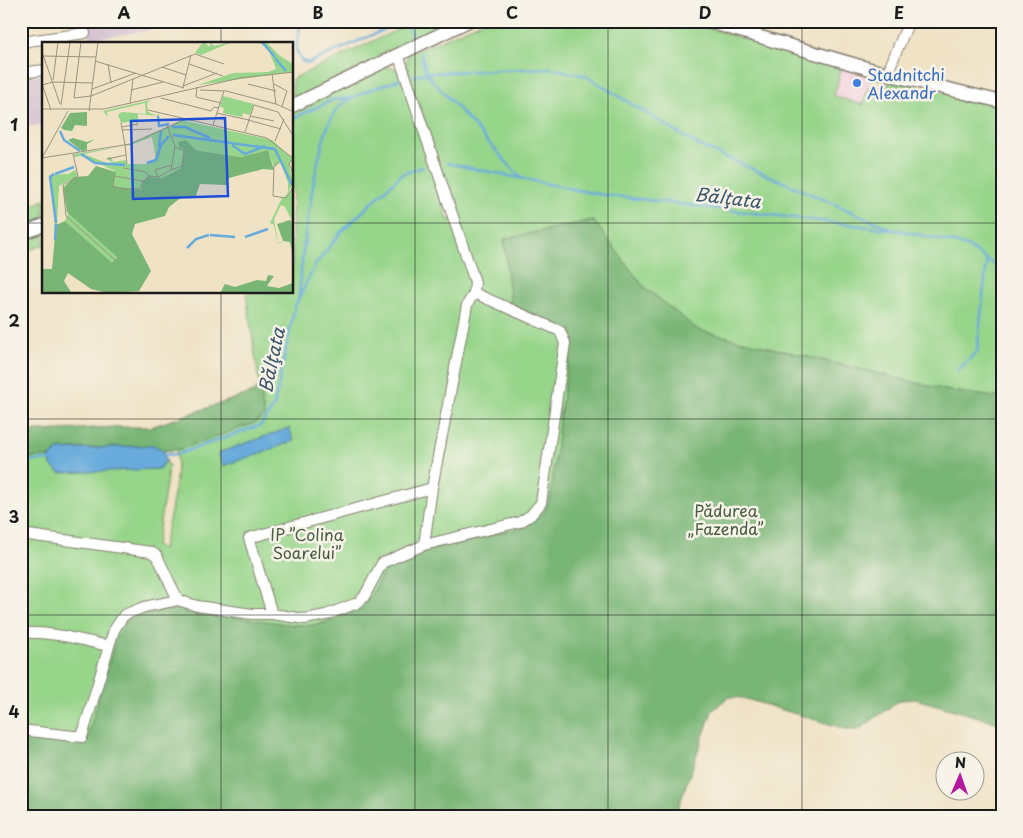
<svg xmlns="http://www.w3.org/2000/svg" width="1023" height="838" font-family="'Playpen Sans',sans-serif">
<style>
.built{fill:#f4cfde}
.industrial{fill:#d0bdce}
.green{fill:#97d58a;stroke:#5a7853}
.forest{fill:#79b676;stroke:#4a6949}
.water{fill:#67abdc;stroke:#42647c}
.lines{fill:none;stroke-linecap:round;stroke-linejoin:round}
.stream{stroke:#67abdc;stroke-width:2.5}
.minor-casing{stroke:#867f70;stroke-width:12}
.tertiary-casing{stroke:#867f70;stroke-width:15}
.minor{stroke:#fff;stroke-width:10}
.tertiary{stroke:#fff;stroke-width:12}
.grid{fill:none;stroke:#1c1c1c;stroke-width:1;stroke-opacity:0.55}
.shop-dot{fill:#3f7fe0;stroke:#f7f3e8;stroke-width:2}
.labels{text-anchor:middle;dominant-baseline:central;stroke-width:5;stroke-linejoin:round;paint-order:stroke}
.shop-label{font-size:16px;fill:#366cbe;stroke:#f7f3e8;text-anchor:start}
.park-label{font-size:16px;fill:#475d42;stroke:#f7f3e8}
.water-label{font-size:18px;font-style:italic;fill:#3a5569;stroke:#f7f3e8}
.inset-river{fill:none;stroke:#67abdc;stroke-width:2.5}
.inset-road{fill:none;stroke:#9b9381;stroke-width:1}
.view{fill:#1d4ed8;fill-opacity:0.15;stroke:#1d4ed8;stroke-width:2.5}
.inset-edge{fill:none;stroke:#1c1c1c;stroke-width:2.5}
.neatline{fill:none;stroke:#1c1c1c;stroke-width:2}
.grid-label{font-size:16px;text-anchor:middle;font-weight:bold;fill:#1c1c1c}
</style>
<rect width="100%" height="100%" fill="#f7f3e8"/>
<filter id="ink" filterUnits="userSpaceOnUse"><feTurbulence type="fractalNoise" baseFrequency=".02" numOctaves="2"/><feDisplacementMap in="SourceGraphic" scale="10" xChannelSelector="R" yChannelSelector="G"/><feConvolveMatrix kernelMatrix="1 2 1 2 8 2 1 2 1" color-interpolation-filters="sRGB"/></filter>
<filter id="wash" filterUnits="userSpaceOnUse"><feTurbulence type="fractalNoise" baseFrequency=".0096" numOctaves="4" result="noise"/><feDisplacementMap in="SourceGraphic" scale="20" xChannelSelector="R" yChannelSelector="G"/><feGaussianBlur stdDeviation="1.12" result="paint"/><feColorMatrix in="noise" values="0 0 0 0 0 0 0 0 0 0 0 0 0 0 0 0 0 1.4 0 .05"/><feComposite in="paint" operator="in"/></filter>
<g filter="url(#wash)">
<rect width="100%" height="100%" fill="#f0e2c5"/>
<path class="built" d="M 842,67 L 872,75 L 863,105 L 834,96 Z"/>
<path class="industrial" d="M 87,21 L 150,21 L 150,30 L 90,39 Z
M 44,74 L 44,125 L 21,127 L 21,77 Z"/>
<path class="green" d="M 416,21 L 456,21 L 293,100 L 292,79 Z
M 484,21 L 684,21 L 842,67 L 834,96 L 863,105 L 868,88 L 886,93 L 890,80 L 1002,106 L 1002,398 L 950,391 L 698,330 L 643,286 L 593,220 L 504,239 L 511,305 L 573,332 L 560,416 L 551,495 L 545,512 L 525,527 L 438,547 L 415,554 L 385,567 L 375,589 L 361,610 L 317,625 L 294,625 L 173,609 L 144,615 L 128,620 L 116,639 L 86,743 L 21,737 L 21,458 L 50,457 L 51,466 L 159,469 L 166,461 L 169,466 L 156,547 L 163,548 C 169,518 180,480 176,449 L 181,449 L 264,416 L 246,293 L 292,292 L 293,111 L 383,67 C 396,67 399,69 404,82 L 448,220 L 457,218 L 407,69 L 406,61 L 409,54 Z
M 44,200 L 44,220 L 21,228 L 21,211 Z
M 44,231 L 44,245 L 21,253 L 21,238 Z"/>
<path class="forest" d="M 593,220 L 643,286 L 698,330 L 950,391 L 1002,398 L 1002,724 L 916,699 L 900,700 L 858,730 L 849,730 L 743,698 L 728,697 L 712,711 L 675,817 L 21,817 L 21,737 L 86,742 L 116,639 L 128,620 L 144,615 L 173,609 L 294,625 L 318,625 L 361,610 L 375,589 L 385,567 L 415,554 L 438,547 L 525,527 L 545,512 L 551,495 L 560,416 L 573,332 L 511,305 L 504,239 Z
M 260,385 L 264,416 L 255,423 L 181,449 L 164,451 L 153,445 L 58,450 L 50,457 L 21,458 L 21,432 L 115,427 L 151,427 L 254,392 Z"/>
<path class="water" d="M 289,428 L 294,441 L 223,466 L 218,453 Z
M 154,445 L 164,451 L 166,461 L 159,469 L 60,473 L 51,466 L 50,457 L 58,450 Z"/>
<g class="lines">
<path class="stream" d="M 301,21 L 296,50 L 302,61 L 308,63 L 400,23 L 406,23 L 413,38
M 421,53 L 426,73 L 520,177
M 414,76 L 426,73 L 550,68 L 586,76 L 698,145 L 889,228
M 292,119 L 332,100 L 351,98
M 447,163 L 597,194 L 903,231 L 967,246 L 998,267 L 1002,268
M 299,297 C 300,264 317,126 339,107 C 356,93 378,87 399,80
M 957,371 L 977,352 L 987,260
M 163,455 L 178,454 L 261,425 L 274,406 L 295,306 L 316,264 L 341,232 L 402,174 L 423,167
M 21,461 L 52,460"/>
</g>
</g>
<g filter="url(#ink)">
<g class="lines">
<defs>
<path id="minor" d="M 21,42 L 85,33
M 21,73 L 44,70
M 887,74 L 909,21
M 21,534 L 151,552 L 157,556 L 178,600
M 424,545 L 520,522 L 531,515 L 541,503 L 565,343 L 560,331 L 474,293
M 272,614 L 305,619 L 326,615 L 357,603 L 364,597 L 382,563 L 424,545 L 432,488 L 467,305 L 474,293 L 475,282 L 398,54
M 21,633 C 51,631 80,640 109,646 L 114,630 L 124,615 L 144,607 L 178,600 L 197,606 L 252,614 L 272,614 L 249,538 L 432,488
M 21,730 L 82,737 L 109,646"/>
<path id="tertiary" d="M 706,21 L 887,74 L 1002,102
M 292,106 L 468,21
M 21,234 L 44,225"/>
</defs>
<use href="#minor" class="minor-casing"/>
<use href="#tertiary" class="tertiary-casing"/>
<use href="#minor" class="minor"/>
<use href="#tertiary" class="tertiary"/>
</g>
</g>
<path class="grid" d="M 221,21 L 221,44M 415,21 L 415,817M 608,21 L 608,817M 802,21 L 802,817M 21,223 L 44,223M 292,223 L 1002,223M 221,292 L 221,817M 21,419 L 1002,419M 21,615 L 1002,615"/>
<circle class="shop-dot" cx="857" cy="83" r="5"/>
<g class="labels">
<g class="shop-label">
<text x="867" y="74">Stadnitchi<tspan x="867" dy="18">Alexandr</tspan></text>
</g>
<g class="park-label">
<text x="726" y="510">Pădurea<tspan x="726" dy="18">„Fazenda”</tspan></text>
<text x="307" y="534">IP ”Colina<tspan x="307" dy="18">Soarelui”</tspan></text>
</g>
<g class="water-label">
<text transform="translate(728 197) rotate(7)">Bălţata</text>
<text transform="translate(271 360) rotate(-78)">Bălţata</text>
</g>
</g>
<g transform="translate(42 42)">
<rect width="251" height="251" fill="#f0e2c5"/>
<path d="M 161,0 L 168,5 L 168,0 L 172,4 L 190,0 L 159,13 L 153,11 ZM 218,0 L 224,0 L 238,14 L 251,22 L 251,30 L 156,43 L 191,31 L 226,30 L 234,27 L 227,9 ZM 181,54 L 212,62 L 208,73 L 201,71 L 200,75 L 181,71 L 182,66 L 178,65 ZM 109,58 L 105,61 L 106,70 L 115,74 L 117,70 L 116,79 L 116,74 L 96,72 L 96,85 L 94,79 L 79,81 L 76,73 L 80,70 L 104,72 L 103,61 L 65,70 L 66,75 L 61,69 ZM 140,78 L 230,98 L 250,116 L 247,123 L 251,141 L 243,157 L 250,146 L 251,181 L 243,165 L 239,163 L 232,177 L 236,201 L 241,199 L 236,202 L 232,183 L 228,181 L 240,156 L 237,155 L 242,156 L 246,150 L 246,141 L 239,120 L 232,125 L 226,108 L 199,115 L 178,112 L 154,108 L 144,98 L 136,100 L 137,106 L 143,108 L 141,125 L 120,136 L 102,136 L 99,148 L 71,146 L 73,129 L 39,114 L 32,115 L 32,112 L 82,104 L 42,112 L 67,122 L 71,121 L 64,116 L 69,115 L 71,120 L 84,118 L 85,122 L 106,122 L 114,117 L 110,95 L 89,103 L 83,104 ZM 33,128 L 36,133 L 17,144 L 15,182 L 12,198 L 13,169 L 7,133 L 26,132 ZM 27,170 L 75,214 L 70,222 L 23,179 Z" fill="#97d58a"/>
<path d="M 28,71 L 45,70 L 45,84 L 33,83 L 30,89 L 22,88 L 19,86 ZM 31,96 L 45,100 L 53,97 L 45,102 L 45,108 L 40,109 L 26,98 ZM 144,98 L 154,108 L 178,112 L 199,115 L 226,108 L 232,128 L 221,127 L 187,136 L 185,143 L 158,142 L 153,156 L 141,154 L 127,165 L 123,174 L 93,182 L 90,192 L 109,229 L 97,249 L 66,251 L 49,247 L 26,231 L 22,239 L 29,250 L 0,251 L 0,227 L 10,227 L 14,183 L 23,179 L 70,221 L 75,215 L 25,170 L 21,146 L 32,135 L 46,134 L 54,124 L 74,130 L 71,144 L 99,148 L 101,138 L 106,135 L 120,136 L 139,126 L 142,108 L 137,106 L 136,100 ZM 248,178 L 251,181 L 251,215 L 248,200 L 241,199 L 235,182 ZM 226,233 L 232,234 L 225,244 L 237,246 L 251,241 L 251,251 L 178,251 L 183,242 L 193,245 L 215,238 L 224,239 Z" fill="#79b676"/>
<path class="inset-river" d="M 220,0 L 233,15M 233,16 L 244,29M 116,74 L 117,84 L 127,82M 130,85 L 143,85 L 168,96M 18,89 L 22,98 L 38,109M 131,93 L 233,107 L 250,143M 190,103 L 203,112 L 223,104M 117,105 L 119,89M 39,112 L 53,121 L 83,123M 105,121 L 114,118 L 119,103 L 127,94M 12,132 L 8,135 L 14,181M 13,132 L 32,125M 168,193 L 193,195M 203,195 L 226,187M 13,198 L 14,182M 145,206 L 154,197 L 167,193"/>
<path class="inset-road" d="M 39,0 L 32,56 L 49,54M 0,10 L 18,62M 1,14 L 54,15M 53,19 L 142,46M 66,22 L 69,41M 147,22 L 181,34M 120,25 L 144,33M 230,32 L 234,62M 11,38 L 16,0M 0,42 L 9,68M 206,42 L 234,49M 232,42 L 245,49 L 240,64M 0,43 L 11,40 L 51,41M 141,44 L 175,31M 141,45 L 149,13M 155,45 L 154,55 L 179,61M 50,47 L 94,31M 89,48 L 121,40M 158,48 L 184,49 L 234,62 L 252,70M 49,54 L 153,12 L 182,22M 119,56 L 169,69 L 172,65 L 177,66M 88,62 L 91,37M 19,63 L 28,0M 212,63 L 236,70 L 252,95M 0,67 L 62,67 L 198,36 L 252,30M 106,68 L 225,96 L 252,117M 47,69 L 56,0M 175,71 L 207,78M 208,74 L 232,79M 206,78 L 239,87M 79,81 L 83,103M 171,83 L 182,49M 80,85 L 96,82M 80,88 L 110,87M 203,90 L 212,63M 233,99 L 242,77M 83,103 L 85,122M 31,112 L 36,134 L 21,143 L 24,174 L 73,218M 252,115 L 247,122 L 252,134M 0,116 L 88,102 L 144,77M 0,116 L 26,69M 65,117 L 84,113M 236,120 L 232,125 L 231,154 L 244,156 L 252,144M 81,126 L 104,130 L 107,134M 129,128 L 140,124 L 142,109 L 133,105M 72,134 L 101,139 L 107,134 L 116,135 L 113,128 L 130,123M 116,135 L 129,128 L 133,104 L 125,83M 72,136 L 71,145 L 83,147 L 98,147 L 101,139"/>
<path class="view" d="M 183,76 L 186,154 L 91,157 L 89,79 Z"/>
<rect width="251" height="251" class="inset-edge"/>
</g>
<rect width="1023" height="838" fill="none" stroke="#f7f3e8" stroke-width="55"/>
<g transform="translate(960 776) rotate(2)"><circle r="24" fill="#f7f3e8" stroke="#9f9d96"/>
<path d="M0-4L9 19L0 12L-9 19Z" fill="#b5179e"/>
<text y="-8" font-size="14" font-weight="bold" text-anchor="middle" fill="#1c1c1c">N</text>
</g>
<rect x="28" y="28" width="968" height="782" class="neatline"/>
<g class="grid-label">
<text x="124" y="19">A</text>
<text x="318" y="19">B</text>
<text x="512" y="19">C</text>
<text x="705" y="19">D</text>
<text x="899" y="19">E</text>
<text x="14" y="131">1</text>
<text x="14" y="327">2</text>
<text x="14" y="523">3</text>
<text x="14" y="718">4</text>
</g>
</svg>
